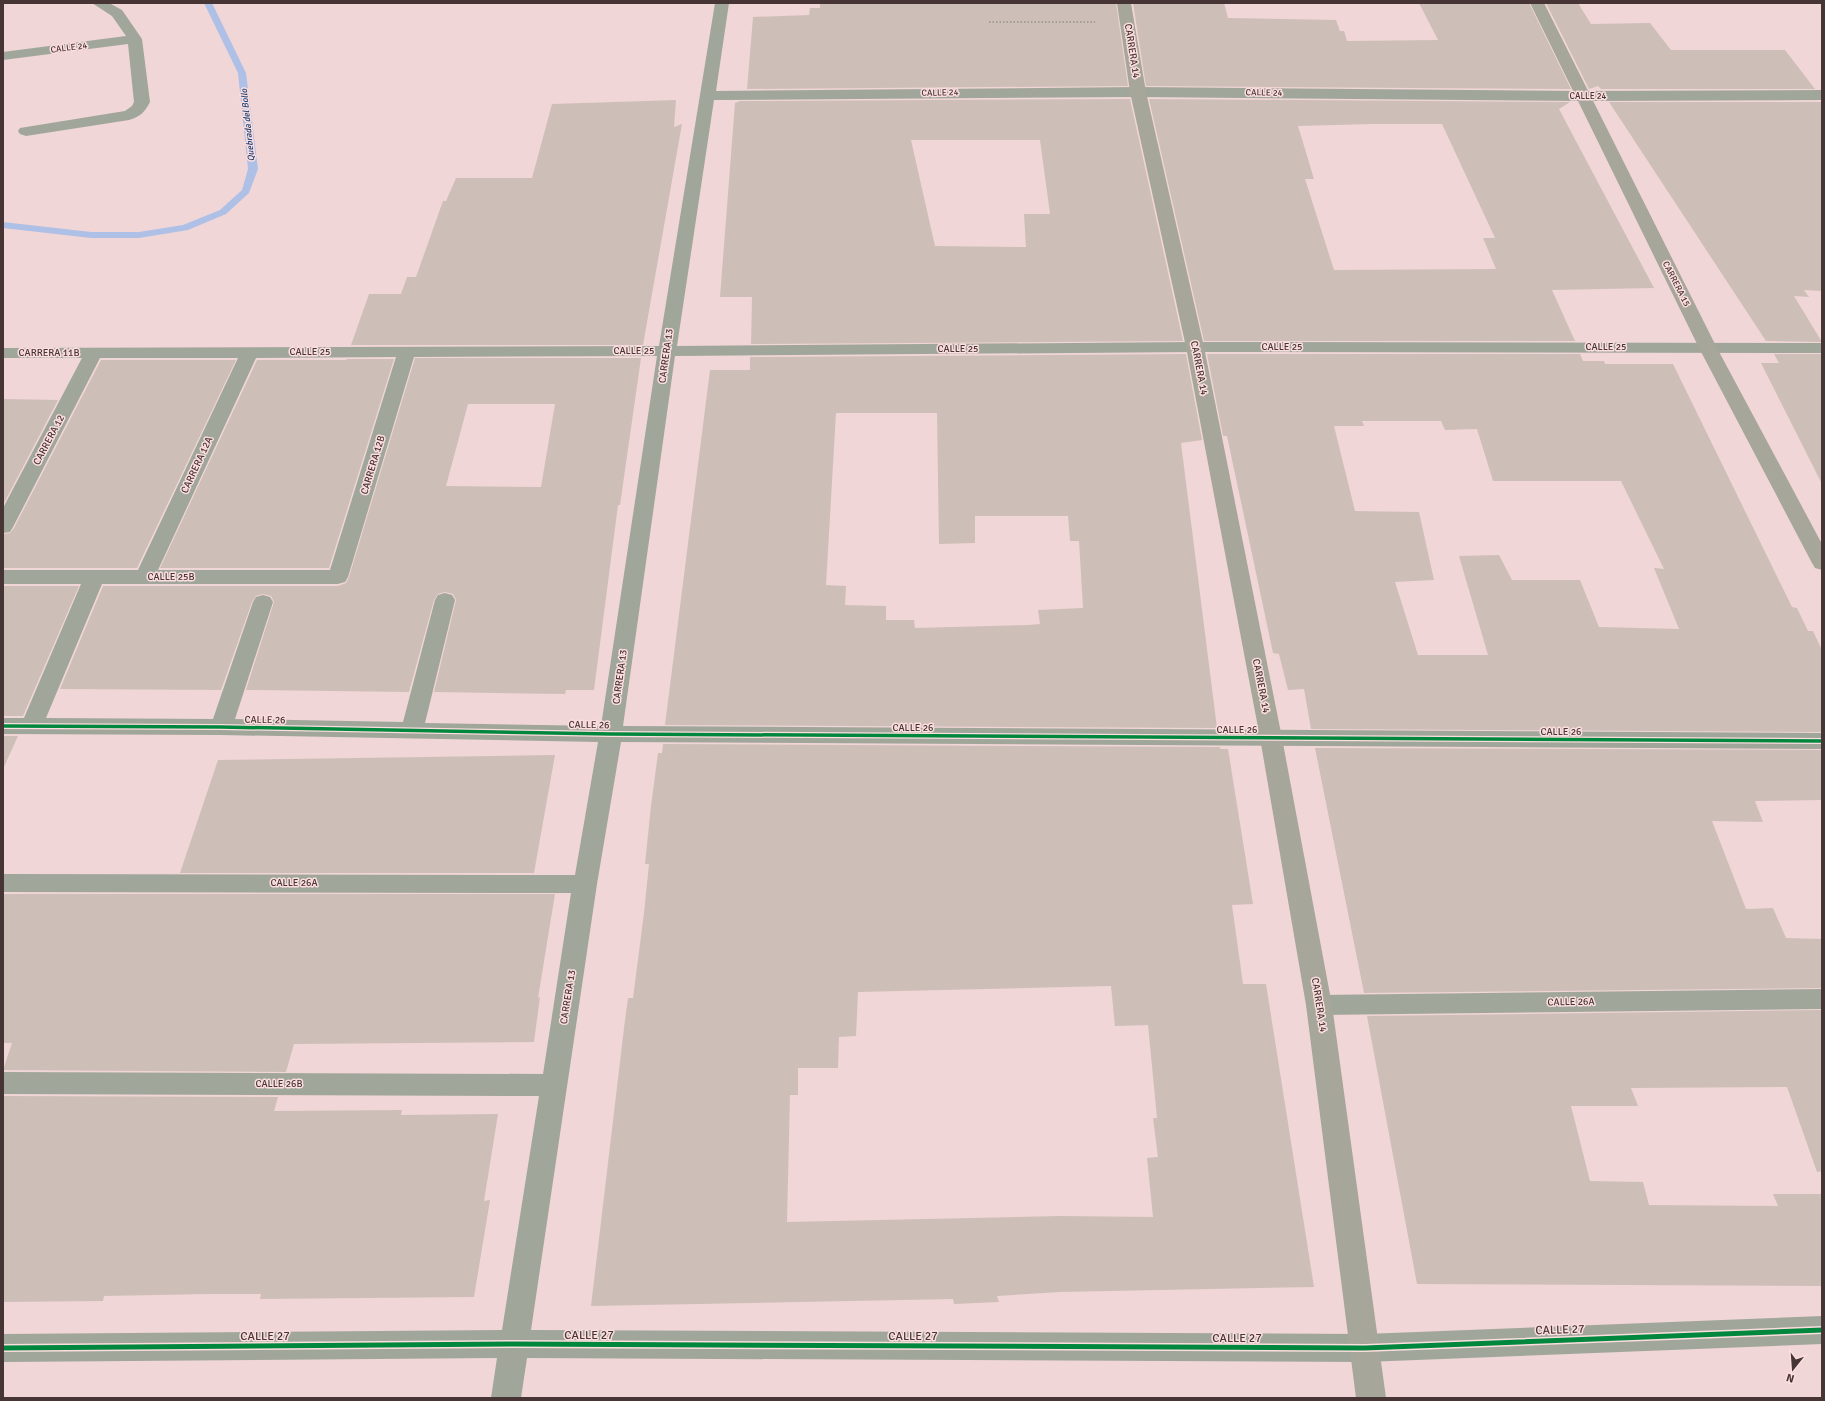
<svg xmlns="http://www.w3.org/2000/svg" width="1825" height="1401" font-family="Signika,sans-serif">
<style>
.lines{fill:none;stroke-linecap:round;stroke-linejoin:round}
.stream{fill:#aec0e6;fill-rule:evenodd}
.building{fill:#cebeb8;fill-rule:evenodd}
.path{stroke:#9f9d96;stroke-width:2;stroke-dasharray:1.5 2;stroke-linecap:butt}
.minor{fill:#a0a69a;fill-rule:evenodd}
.primary{fill:#a7a69a;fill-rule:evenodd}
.cycleway-far1-casing{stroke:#fcdede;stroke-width:6}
.cycleway-casing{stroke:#fcdede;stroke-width:8}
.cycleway-far1{stroke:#00873e;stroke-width:3.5}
.cycleway{stroke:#00873e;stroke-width:5}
.labels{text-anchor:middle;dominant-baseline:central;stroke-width:3;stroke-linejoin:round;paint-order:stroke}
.far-street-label{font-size:9px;fill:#473535;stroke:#fcdede}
.far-water-label{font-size:9px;font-style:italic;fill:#113a72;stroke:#fcdede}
.street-label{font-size:10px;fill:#473535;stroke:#fcdede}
.near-street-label{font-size:12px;fill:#473535;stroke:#fcdede}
</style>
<rect width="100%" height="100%" fill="#f0d6d6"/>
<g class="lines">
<path class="stream" d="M 204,3 L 212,3 L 246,73 L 258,169 L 249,193 L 226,214 L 188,230 L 139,238 L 91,238 L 3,228 L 3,222 L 91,232 L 139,232 L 183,225 L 220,210 L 242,190 L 248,169 L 238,73 Z"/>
</g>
<path class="building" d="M 820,3 L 1116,3 L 1128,86 L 747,89 L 753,17 L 809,15 L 810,8 L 820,8 Z
M 1133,3 L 1224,3 L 1228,18 L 1336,20 L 1340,31 L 1344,31 L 1347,41 L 1438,40 L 1419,3 L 1529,3 L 1571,89 L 1146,86 Z
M 1546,3 L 1578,3 L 1591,24 L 1650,23 L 1671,50 L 1785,50 L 1815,89 L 1601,89 L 1598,86 L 1589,89 Z
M 1130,99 L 1183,341 L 751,344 L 752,297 L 720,297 L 735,103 L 740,101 ZM 911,140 L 1040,140 L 1050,214 L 1024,214 L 1026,247 L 935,246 Z
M 1149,99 L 1570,102 L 1559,109 L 1654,288 L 1552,290 L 1575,341 L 1204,341 ZM 1372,124 L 1442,124 L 1495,238 L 1483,238 L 1496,269 L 1334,270 L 1305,179 L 1314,179 L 1298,126 Z
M 676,100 L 674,127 L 682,124 L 643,345 L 351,345 L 369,294 L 401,294 L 407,277 L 416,277 L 443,201 L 446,201 L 456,178 L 532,178 L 552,104 Z
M 1609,102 L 1822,102 L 1822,291 L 1804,290 L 1809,297 L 1794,296 L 1822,342 L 1766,341 Z
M 1186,354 L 1202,440 L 1181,443 L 1217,728 L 665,725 L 710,370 L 750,370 L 750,357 ZM 836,413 L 937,413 L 939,544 L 975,543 L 975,516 L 1068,516 L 1070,541 L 1079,541 L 1083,608 L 1038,610 L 1040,624 L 1029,625 L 915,628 L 914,620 L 886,620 L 886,606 L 845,605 L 846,586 L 826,585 Z
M 1207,354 L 1580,354 L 1583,361 L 1604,361 L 1605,364 L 1673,364 L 1792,607 L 1797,608 L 1808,631 L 1813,631 L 1822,650 L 1822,732 L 1311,729 L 1304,689 L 1288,690 L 1279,654 L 1273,653 L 1227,436 L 1223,436 ZM 1362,421 L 1441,421 L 1445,430 L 1477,429 L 1493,481 L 1621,481 L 1664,569 L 1654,568 L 1679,629 L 1599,627 L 1580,580 L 1512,580 L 1499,555 L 1459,556 L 1488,655 L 1418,655 L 1395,582 L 1434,580 L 1419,512 L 1355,511 L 1334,426 L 1364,426 Z
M 1774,354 L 1822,354 L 1822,484 L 1761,363 L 1779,363 Z
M 415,358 L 641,358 L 620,505 L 618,505 L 594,690 L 566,690 L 565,694 L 434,692 L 456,600 L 453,594 L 445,592 L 438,594 L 434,600 L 409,692 L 246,690 L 274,602 L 271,596 L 263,594 L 256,596 L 252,602 L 221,690 L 60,689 L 103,586 L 338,586 L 346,583 L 349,577 ZM 468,404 L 555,404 L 541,487 L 446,486 Z
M 347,359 L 394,359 L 329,568 L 160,568 L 257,360 L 346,360 Z
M 101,360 L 236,360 L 137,568 L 3,568 L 3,534 L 10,533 L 14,528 Z
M 3,399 L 58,400 L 3,505 Z
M 3,586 L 79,586 L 23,716 L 3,716 Z
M 3,736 L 18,736 L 3,769 Z
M 663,744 L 1220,747 L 1220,749 L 1228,749 L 1253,904 L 1232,905 L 1243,984 L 1266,984 L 1314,1287 L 1060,1292 L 997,1296 L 999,1302 L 954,1304 L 953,1299 L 591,1306 L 624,1028 L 628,998 L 633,998 L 644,913 L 649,864 L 645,864 L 651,806 L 658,753 L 662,753 ZM 1111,986 L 1115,1026 L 1148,1025 L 1157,1118 L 1153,1118 L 1158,1157 L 1147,1158 L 1153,1217 L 1060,1216 L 787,1222 L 790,1095 L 798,1095 L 798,1068 L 838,1068 L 839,1037 L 856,1036 L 858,992 Z
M 1315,748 L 1822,750 L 1822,800 L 1755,801 L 1763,822 L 1712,821 L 1746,909 L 1773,908 L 1786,938 L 1822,939 L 1822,988 L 1364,993 Z
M 555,755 L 534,873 L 180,873 L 218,760 Z
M 3,894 L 555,894 L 538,998 L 540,997 L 534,1042 L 294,1044 L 286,1072 L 3,1070 L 12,1043 L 3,1043 Z
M 1822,1010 L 1822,1171 L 1817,1172 L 1787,1087 L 1631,1088 L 1638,1106 L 1571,1106 L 1590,1181 L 1643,1182 L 1649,1205 L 1778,1206 L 1773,1194 L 1822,1194 L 1822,1286 L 1417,1284 L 1367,1016 Z
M 3,1096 L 278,1097 L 274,1111 L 402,1110 L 401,1115 L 498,1114 L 484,1201 L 490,1200 L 474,1297 L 260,1299 L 261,1294 L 209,1294 L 104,1296 L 103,1301 L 3,1302 Z"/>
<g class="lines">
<path class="path" d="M 989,22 L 1095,22"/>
<path class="minor" d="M 92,3 L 109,3 L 122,10 L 142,39 L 150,102 C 145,112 140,117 129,120 L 26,136 L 20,134 L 18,131 L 20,128 L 125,111 L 132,106 L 134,102 L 128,44 L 3,60 L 3,52 L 126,36 L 112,16 Z
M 715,3 L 729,3 L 716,91 L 1138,87 L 1582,91 L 1822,90 L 1822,100 L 1582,101 L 1138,97 L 714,100 L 677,346 L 1195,342 L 1822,343 L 1822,353 L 1195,352 L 675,356 L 623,726 L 1822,733 L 1822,749 L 621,742 L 597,884 L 531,1330 L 1365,1334 L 1822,1316 L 1822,1344 L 1365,1362 L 527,1358 L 521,1398 L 491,1398 L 497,1358 L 3,1362 L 3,1334 L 502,1330 L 539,1096 L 3,1094 L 3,1072 L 543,1074 L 571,893 L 3,892 L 3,874 L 575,875 L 598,742 L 221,735 L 3,734 L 3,718 L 24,718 L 81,584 L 3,584 L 3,570 L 138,570 L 238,358 L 100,358 L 13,527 L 10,532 L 3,533 L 3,508 L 82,358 L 3,358 L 3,348 L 659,346 ZM 657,356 L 601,726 L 425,723 L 455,600 L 452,595 L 445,593 L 438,595 L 435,600 L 403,722 L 235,719 L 273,602 L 270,597 L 263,595 L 256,597 L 253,602 L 213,719 L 46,718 L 102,584 L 338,584 L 345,582 L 348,577 L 414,357 ZM 396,357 L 330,570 L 158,570 L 256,358 Z
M 1822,989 L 1822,1009 L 1319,1015 L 1310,1012 L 1306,1005 L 1310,998 L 1319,995 Z"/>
<path class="primary" d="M 1117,3 L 1131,3 L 1146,92 L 1204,347 L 1282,738 L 1332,1005 L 1386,1398 L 1356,1398 L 1306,1005 L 1260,738 L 1186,347 L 1130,92 Z
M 1530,3 L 1544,3 L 1717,348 L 1822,544 L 1822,570 L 1815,568 L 1812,563 L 1699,348 Z"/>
<defs>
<path id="cycleway-far1" d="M 3,726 L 221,727 L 611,734 L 1822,741"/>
<path id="cycleway" d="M 3,1348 L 514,1344 L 1365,1348 L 1822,1330"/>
</defs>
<use href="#cycleway-far1" class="cycleway-far1-casing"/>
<use href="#cycleway" class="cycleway-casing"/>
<use href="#cycleway-far1" class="cycleway-far1"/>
<use href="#cycleway" class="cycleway"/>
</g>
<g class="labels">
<g class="far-street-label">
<text transform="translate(69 48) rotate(-7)">CALLE 24</text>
<text transform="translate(940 93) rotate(-1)">CALLE 24</text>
<text transform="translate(1264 93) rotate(1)">CALLE 24</text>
<text x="1588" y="96">CALLE 24</text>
<text transform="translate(1676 284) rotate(63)">CARRERA 15</text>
</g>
<g class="far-water-label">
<text transform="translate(248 125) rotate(-96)">Quebrada del Bollo</text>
</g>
<g class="street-label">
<text transform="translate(1132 51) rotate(81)">CARRERA 14</text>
<text x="1282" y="347">CALLE 25</text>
<text x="1606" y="347">CALLE 25</text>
<text x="958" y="349">CALLE 25</text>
<text x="634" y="351">CALLE 25</text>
<text x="310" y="352">CALLE 25</text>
<text x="49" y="353">CARRERA 11B</text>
<text transform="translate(666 356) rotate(-82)">CARRERA 13</text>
<text transform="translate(1199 368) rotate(79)">CARRERA 14</text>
<text transform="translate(49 440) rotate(-62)">CARRERA 12</text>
<text transform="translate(197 465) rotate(-65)">CARRERA 12A</text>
<text transform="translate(373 465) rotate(-73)">CARRERA 12B</text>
<text x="171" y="577">CALLE 25B</text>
<text transform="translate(620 677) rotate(-82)">CARRERA 13</text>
<text transform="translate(1261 686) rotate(79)">CARRERA 14</text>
<text transform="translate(265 720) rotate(1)">CALLE 26</text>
<text transform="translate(589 725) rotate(1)">CALLE 26</text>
<text x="913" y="728">CALLE 26</text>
<text x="1237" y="730">CALLE 26</text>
<text x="1561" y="732">CALLE 26</text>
<text x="294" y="883">CALLE 26A</text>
<text transform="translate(568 997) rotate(-81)">CARRERA 13</text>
<text transform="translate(1571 1002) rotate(-1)">CALLE 26A</text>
<text transform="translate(1319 1005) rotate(81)">CARRERA 14</text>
<text x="279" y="1084">CALLE 26B</text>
</g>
<g class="near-street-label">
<text transform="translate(1560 1330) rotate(-2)">CALLE 27</text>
<text x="589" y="1335">CALLE 27</text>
<text x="265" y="1336">CALLE 27</text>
<text x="913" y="1336">CALLE 27</text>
<text x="1237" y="1338">CALLE 27</text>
</g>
</g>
<rect width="1825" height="1401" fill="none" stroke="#473535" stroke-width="8"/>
<g transform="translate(1793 1369) rotate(197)" stroke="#fcdede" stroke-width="3" paint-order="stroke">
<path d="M0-3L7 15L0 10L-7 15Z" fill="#473535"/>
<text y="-6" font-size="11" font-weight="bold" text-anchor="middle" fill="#473535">N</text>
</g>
</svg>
